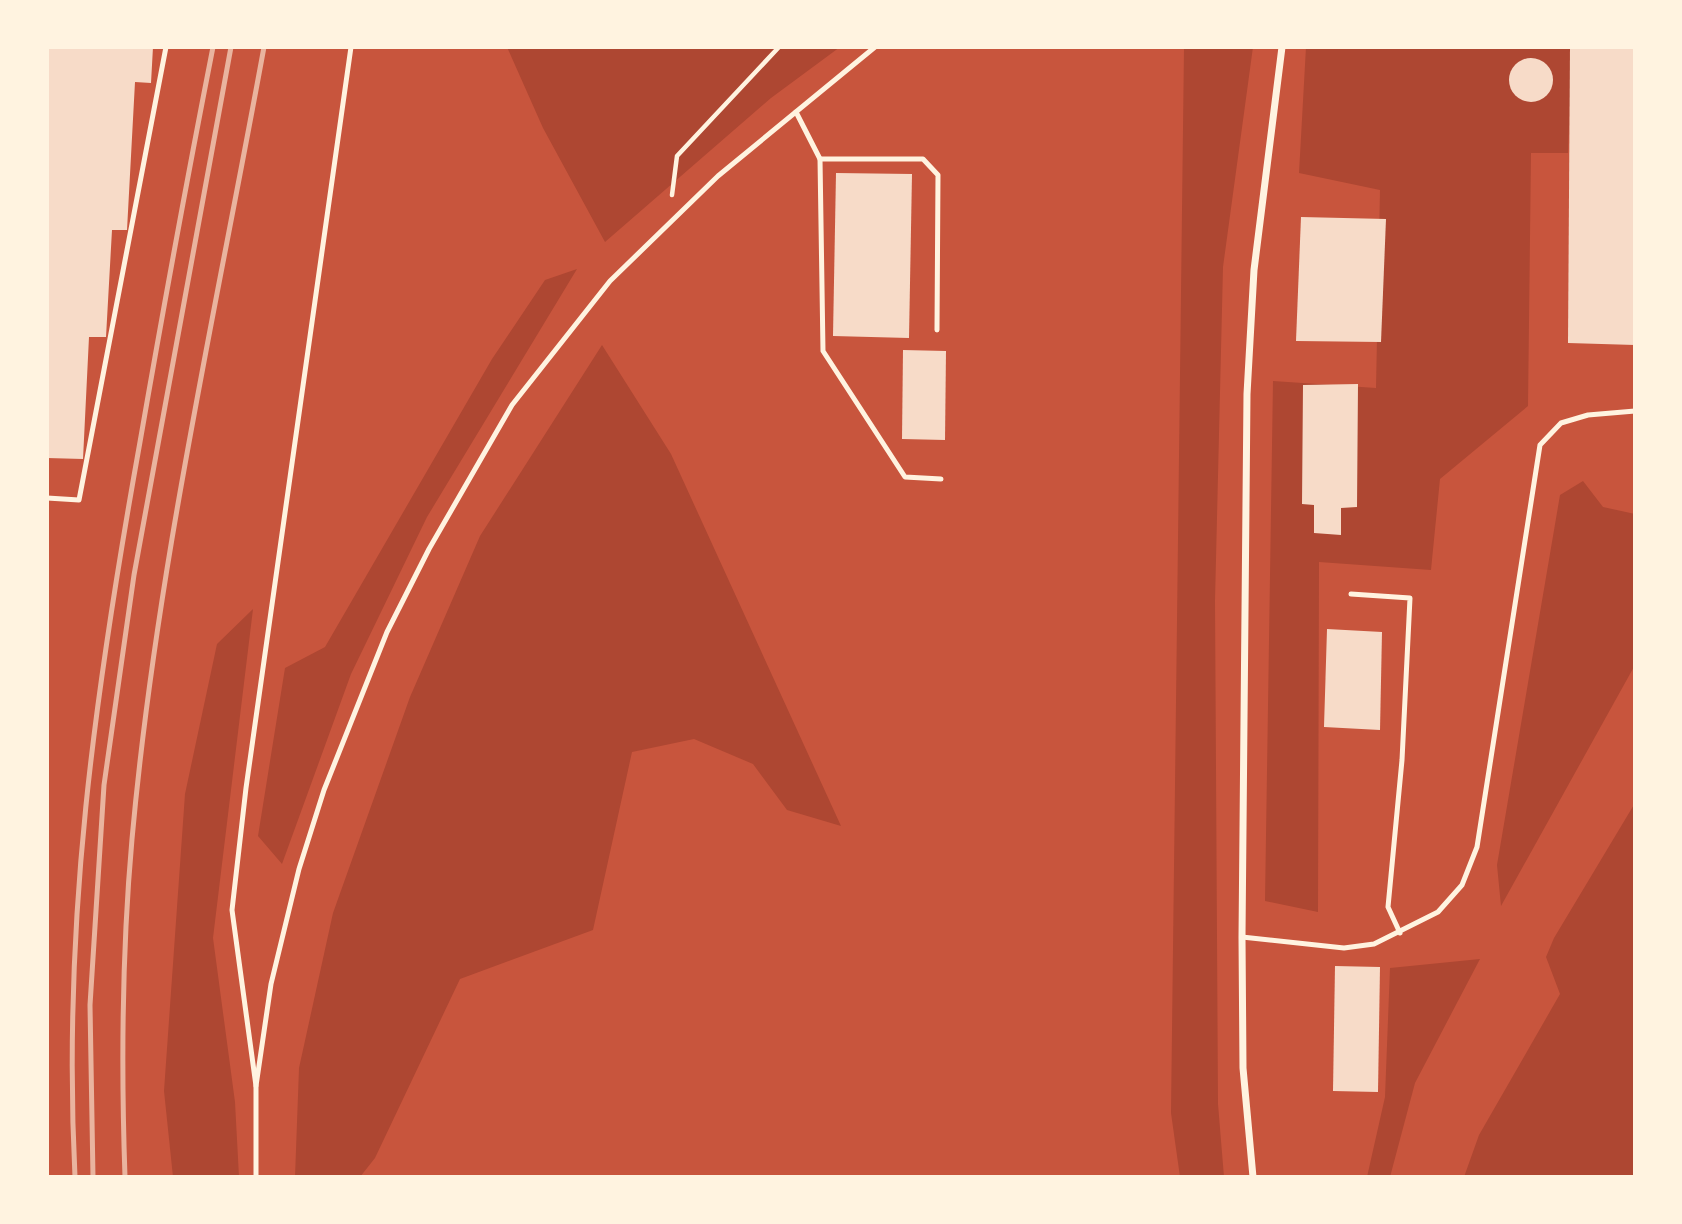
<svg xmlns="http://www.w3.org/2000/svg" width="1682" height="1224" font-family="'Alegreya Sans',sans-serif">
	<rect width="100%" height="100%" fill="#c8553d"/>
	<g fill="#ae4732">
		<polygon points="507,47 840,47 771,98 605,242 543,128"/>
		<polygon points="1184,47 1253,47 1223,267 1215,601 1218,1104 1224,1177 1180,1177 1171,1113"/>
		<polygon points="1306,47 1572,47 1568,153 1531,153 1528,406 1440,479 1431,570 1319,562 1318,912 1265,901 1273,381 1376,388 1380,190 1299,173"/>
		<polygon points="577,269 427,517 351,674 282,864 258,836 285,668 325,647 492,359 545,280"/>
		<polygon points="602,345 671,454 841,826 787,810 753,764 694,739 632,752 593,930 460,979 375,1158 360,1177 295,1177 299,1068 333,913 410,697 480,536"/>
		<polygon points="1583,481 1603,507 1635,514 1635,665 1501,906 1497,865 1560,495"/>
		<polygon points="253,609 213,938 235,1102 239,1177 173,1177 164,1091 185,794 217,644"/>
		<polygon points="1635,803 1635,1177 1464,1177 1479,1135 1560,994 1546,957 1554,938"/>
		<polygon points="1480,959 1415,1083 1390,1177 1367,1177 1385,1097 1390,968"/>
	</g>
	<g fill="#f7dbc8">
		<polygon points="47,47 153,47 151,83 135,82 127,230 112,230 106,337 89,337 83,459 47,458"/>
		<polygon points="1570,47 1635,47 1635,345 1568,343"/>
		<circle cx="1531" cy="80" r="22"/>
		<polygon points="836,173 912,174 909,338 833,336"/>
		<polygon points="1301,217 1386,219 1381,342 1296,341"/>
		<polygon points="903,350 946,351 945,440 902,439"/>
		<polygon points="1358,384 1357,507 1341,508 1341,535 1314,533 1314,505 1302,504 1303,385"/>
		<polygon points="1327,629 1382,632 1380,730 1324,727"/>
		<polygon points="1335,966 1380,967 1378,1092 1333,1091"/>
	</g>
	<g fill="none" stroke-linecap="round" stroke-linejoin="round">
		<polyline stroke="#fff3e0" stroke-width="4.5" points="672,195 677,156 779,47"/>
		<g stroke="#fff3e0" stroke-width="5">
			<polyline points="796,112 820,159 823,351 905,477 941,479"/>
			<polyline points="820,159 923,159 938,175 937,330"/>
			<polyline points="47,498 79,500 166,47"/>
			<polyline points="1351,594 1410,598 1402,760 1388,907 1400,933"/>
			<polyline points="1242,937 1344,948 1374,944 1438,912 1462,885 1477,847 1540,445 1561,423 1588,415 1635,411"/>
			<polyline points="256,1086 271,984 299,869 324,790 387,632 429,549 512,405 610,281 718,176 875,47"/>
			<polyline points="256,1177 256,1086 232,910 246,788 351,47"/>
		</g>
		<polyline stroke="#fff3e0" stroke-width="7" points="1253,1177 1243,1068 1242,937 1247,394 1254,270 1282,47"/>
		<g stroke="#e9b49f" stroke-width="5">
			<path d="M75,1177C62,922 95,692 140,442C163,310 187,179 213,47"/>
			<polyline points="93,1177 90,1005 104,785 134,575 231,47"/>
			<path d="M125,1177C121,1064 122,951 132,839C156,573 216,310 264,47"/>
		</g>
	</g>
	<rect width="1682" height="1224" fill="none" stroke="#fff3e0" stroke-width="98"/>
</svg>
